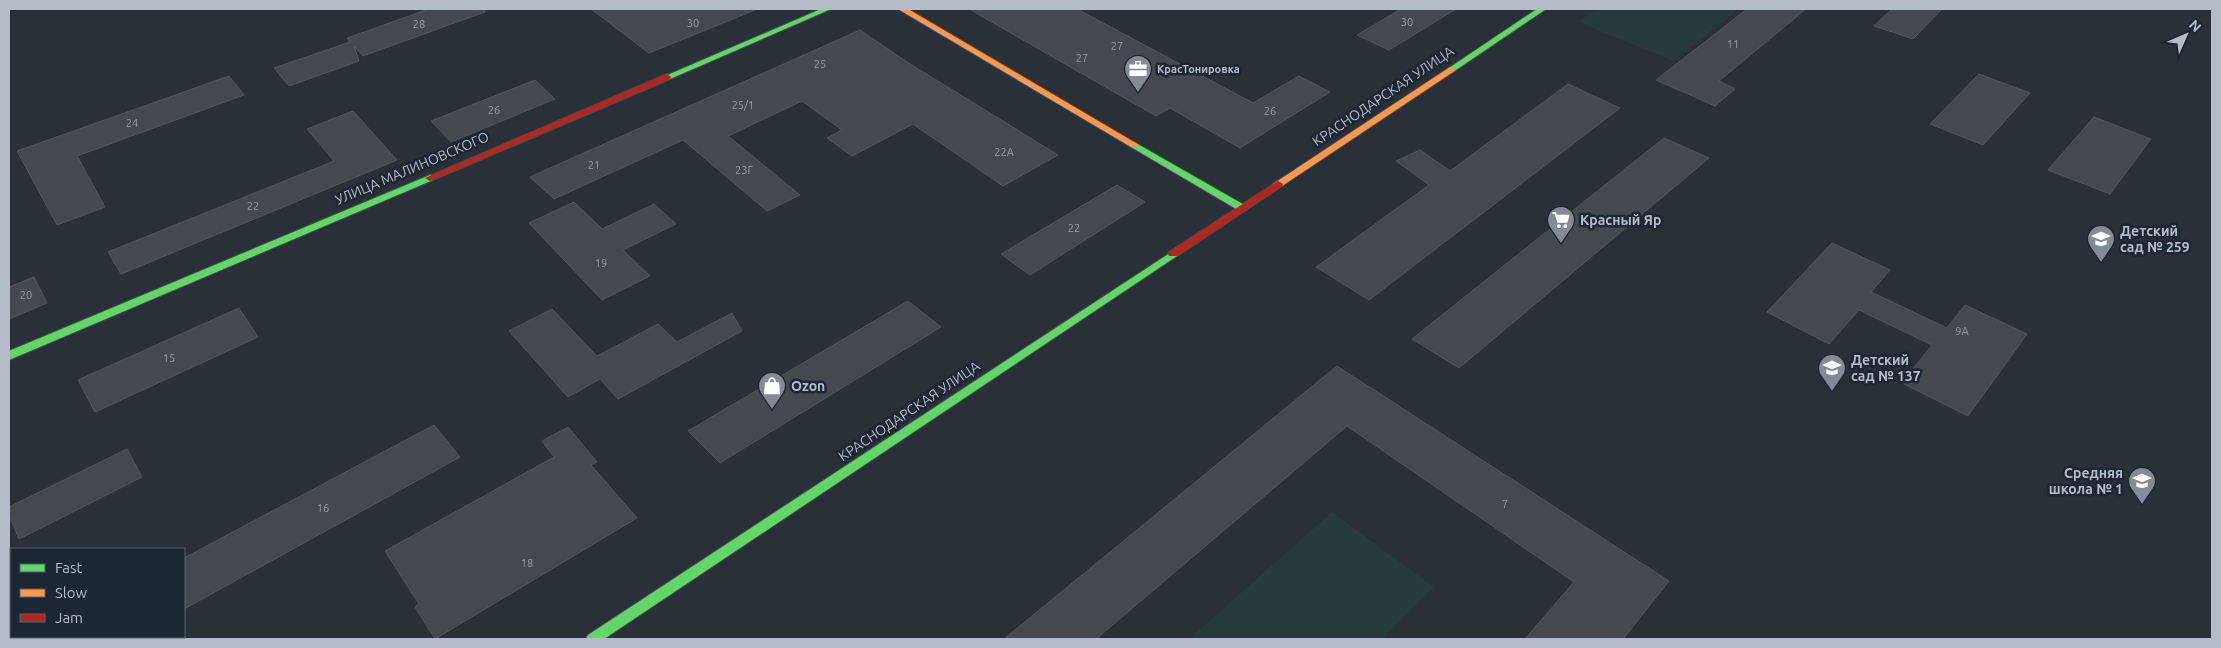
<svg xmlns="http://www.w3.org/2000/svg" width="2221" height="648" font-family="Ubuntu,sans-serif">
	<rect width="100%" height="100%" fill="#2a3038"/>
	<g fill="#273a3e">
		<polygon points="1596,9 1739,9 1673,61 1578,22"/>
		<polygon points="1332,512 1434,587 1382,639 1189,639"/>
	</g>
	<g fill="#444950" stroke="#52575f">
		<polygon points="429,9 484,9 485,12 363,56 354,46 359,61 289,86 274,68 350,42 347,38"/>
		<polygon points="591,9 755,9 755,10 649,53"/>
		<polygon points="969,9 1077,9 1253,103 1299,76 1330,92 1240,148 1170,108 1156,116"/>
		<polygon points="1401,9 1456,9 1389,50 1357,35"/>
		<polygon points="1747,9 1806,9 1719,81 1735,89 1715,106 1656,80"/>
		<polygon points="1892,9 1942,9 1913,39 1874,26"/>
		<polygon points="860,30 907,62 1058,155 1003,186 913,124 852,156 827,138 842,130 802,101 728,136 800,195 767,211 683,140 554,199 530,177"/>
		<polygon points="1979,74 2030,93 1983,145 1930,124"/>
		<polygon points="229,76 244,95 77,156 105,207 57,225 17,151"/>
		<polygon points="535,80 555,99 451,142 431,121"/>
		<polygon points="1568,84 1620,108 1369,300 1316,267 1429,185 1396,161 1420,150 1450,171"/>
		<polygon points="353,111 397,160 121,274 108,252 334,161 307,129"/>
		<polygon points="2094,117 2151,139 2110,194 2048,170"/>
		<polygon points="1664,138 1709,158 1459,368 1412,339"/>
		<polygon points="1117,185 1145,202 1030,275 1001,254"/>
		<polygon points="574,202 602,229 654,204 676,224 623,250 650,276 602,300 529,223"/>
		<polygon points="1832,243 1890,270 1871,292 1947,328 1965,305 2027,334 1968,416 1902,383 1932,345 1859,310 1829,344 1767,312"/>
		<polygon points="34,277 47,303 9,319 9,287"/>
		<polygon points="908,301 941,327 720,463 688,431"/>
		<polygon points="239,308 258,337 95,412 78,380"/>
		<polygon points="552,309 597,356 658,324 677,342 732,313 742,331 618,399 600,379 568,397 509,331"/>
		<polygon points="1337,366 1669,581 1623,639 1525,639 1574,582 1347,426 1096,639 1004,639"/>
		<polygon points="434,425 460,457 184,609 184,558"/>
		<polygon points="568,427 597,462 591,465 637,518 435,639 415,607 419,604 385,551 554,457 542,441"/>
		<polygon points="127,449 142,477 19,539 9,515 9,507"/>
	</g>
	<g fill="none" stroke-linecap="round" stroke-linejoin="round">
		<defs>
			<g id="fast">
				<polygon points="821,9 831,9 670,79 667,80 663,77"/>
				<polygon points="1537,9 1546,9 1453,72 1450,73 1446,70"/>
				<polygon points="1134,142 1246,206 1247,208 1246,210 1238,210 1131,147 1129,145"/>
				<polygon points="430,175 433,176 435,178 433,180 9,360 9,351"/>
				<polygon points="1173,251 1178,254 1177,256 604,639 586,639 588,635"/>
			</g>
			<g id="slow">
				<polygon points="898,9 908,9 1139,145 1137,147 1131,147"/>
				<polygon points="1450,67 1454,70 1453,72 1282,186 1274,186 1273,184"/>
			</g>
			<g id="jam">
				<polygon points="667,74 671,77 670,79 433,180 430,181 425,178"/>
				<polygon points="1278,181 1283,184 1282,186 1177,256 1169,256 1168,254 1169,252"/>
			</g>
		</defs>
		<use href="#fast" stroke="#484c53" stroke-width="2"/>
		<use href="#slow" stroke="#484c53" stroke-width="2"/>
		<use href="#jam" stroke="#484c53" stroke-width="2"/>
		<use href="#fast" fill="#63d668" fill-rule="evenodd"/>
		<use href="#slow" fill="#ff974d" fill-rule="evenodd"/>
		<use href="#jam" fill="#b3261e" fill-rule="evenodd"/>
	</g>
	<defs>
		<symbol id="office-pin" viewBox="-11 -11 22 30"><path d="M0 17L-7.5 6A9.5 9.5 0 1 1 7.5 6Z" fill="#848b96" stroke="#1d2633"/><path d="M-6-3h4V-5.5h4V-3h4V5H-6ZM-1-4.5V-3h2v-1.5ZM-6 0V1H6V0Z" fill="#fff"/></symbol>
		<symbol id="supermarket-pin" viewBox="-11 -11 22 30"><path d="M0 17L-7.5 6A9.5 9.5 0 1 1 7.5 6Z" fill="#848b96" stroke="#1d2633"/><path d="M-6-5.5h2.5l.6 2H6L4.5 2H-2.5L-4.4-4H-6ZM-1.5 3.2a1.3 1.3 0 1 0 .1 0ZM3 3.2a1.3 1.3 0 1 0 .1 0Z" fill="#fff"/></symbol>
		<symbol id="school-pin" viewBox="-11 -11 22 30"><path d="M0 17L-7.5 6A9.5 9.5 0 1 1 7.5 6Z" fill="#848b96" stroke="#1d2633"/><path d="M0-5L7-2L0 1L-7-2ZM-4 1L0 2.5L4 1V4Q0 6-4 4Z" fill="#fff"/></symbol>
		<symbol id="shop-pin" viewBox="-11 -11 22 30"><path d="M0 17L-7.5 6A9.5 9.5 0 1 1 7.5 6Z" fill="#848b96" stroke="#1d2633"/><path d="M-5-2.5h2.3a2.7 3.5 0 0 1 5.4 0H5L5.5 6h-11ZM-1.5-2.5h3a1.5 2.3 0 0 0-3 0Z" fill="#fff"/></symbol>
	</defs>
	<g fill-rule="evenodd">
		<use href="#office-pin" x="1122" y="53" width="32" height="43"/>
		<use href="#supermarket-pin" x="1545" y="204" width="32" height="43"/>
		<use href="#school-pin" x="2085" y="223" width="32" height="43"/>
		<use href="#school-pin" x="1816" y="352" width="32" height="43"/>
		<use href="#shop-pin" x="756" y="370" width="32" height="43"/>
		<use href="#school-pin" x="2126" y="465" width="32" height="43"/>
	</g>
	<g text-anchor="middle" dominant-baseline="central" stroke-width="5" stroke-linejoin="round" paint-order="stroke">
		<g font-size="11" fill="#989fab">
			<text x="1407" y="22">30</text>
			<text x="693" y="23">30</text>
			<text x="419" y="24">28</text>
			<text x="1733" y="44">11</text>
			<text x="1117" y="46">27</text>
			<text x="1082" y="58">27</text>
			<text x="820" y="64">25</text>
			<text x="743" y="105">25/1</text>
			<text x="494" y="110">26</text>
			<text x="1270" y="111">26</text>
			<text x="132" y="123">24</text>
			<text x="1004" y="152">22А</text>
			<text x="594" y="165">21</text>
			<text x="744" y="170">23Г</text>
			<text x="253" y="206">22</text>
			<text x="1074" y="228">22</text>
			<text x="601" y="263">19</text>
			<text x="26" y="295">20</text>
			<text x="1962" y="331">9А</text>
			<text x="169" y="358">15</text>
			<text x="1505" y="504">7</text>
			<text x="323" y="508">16</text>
			<text x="527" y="563">18</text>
		</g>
		<g font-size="11" font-weight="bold" fill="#b4bcc9" stroke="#1d2633" text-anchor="start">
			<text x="1157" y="69">КрасТонировка</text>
		</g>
		<g font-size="14" fill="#b4bcc9" stroke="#1d2633">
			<text transform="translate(1383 96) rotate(-34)">КРАСНОДАРСКАЯ УЛИЦА</text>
			<text transform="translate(412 168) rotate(-23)">УЛИЦА МАЛИНОВСКОГО</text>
			<text transform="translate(909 411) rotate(-34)">КРАСНОДАРСКАЯ УЛИЦА</text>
		</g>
		<g font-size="14" font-weight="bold" fill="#b4bcc9" stroke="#1d2633" text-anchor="start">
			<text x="1580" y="220">Красный Яр</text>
			<text x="2120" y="231">Детский<tspan x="2120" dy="16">сад № 259</tspan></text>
			<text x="1851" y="360">Детский<tspan x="1851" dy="16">сад № 137</tspan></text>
			<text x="791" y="386">Ozon</text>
			<text x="2123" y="473" text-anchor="end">Средняя<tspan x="2123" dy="16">школа № 1</tspan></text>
		</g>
	</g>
	<rect width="2221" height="648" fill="none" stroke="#b4bcc9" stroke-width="20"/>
	<rect x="10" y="548" width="175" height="90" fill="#1d2633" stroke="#59626f"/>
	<rect x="20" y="564" width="25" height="8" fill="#63d668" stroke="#59626f"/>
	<text x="55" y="573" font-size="15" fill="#b4bcc9">Fast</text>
	<rect x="20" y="589" width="25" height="8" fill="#ff974d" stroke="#59626f"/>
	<text x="55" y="598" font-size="15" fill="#b4bcc9">Slow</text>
	<rect x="20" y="614" width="25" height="8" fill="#b3261e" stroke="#59626f"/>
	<text x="55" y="623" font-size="15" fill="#b4bcc9">Jam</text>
	<g transform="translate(2186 35) rotate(45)" stroke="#1d2633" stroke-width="4" paint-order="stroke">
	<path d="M0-4L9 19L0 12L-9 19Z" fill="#b4bcc9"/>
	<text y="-8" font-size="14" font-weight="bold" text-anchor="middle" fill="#b4bcc9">N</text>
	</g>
</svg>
